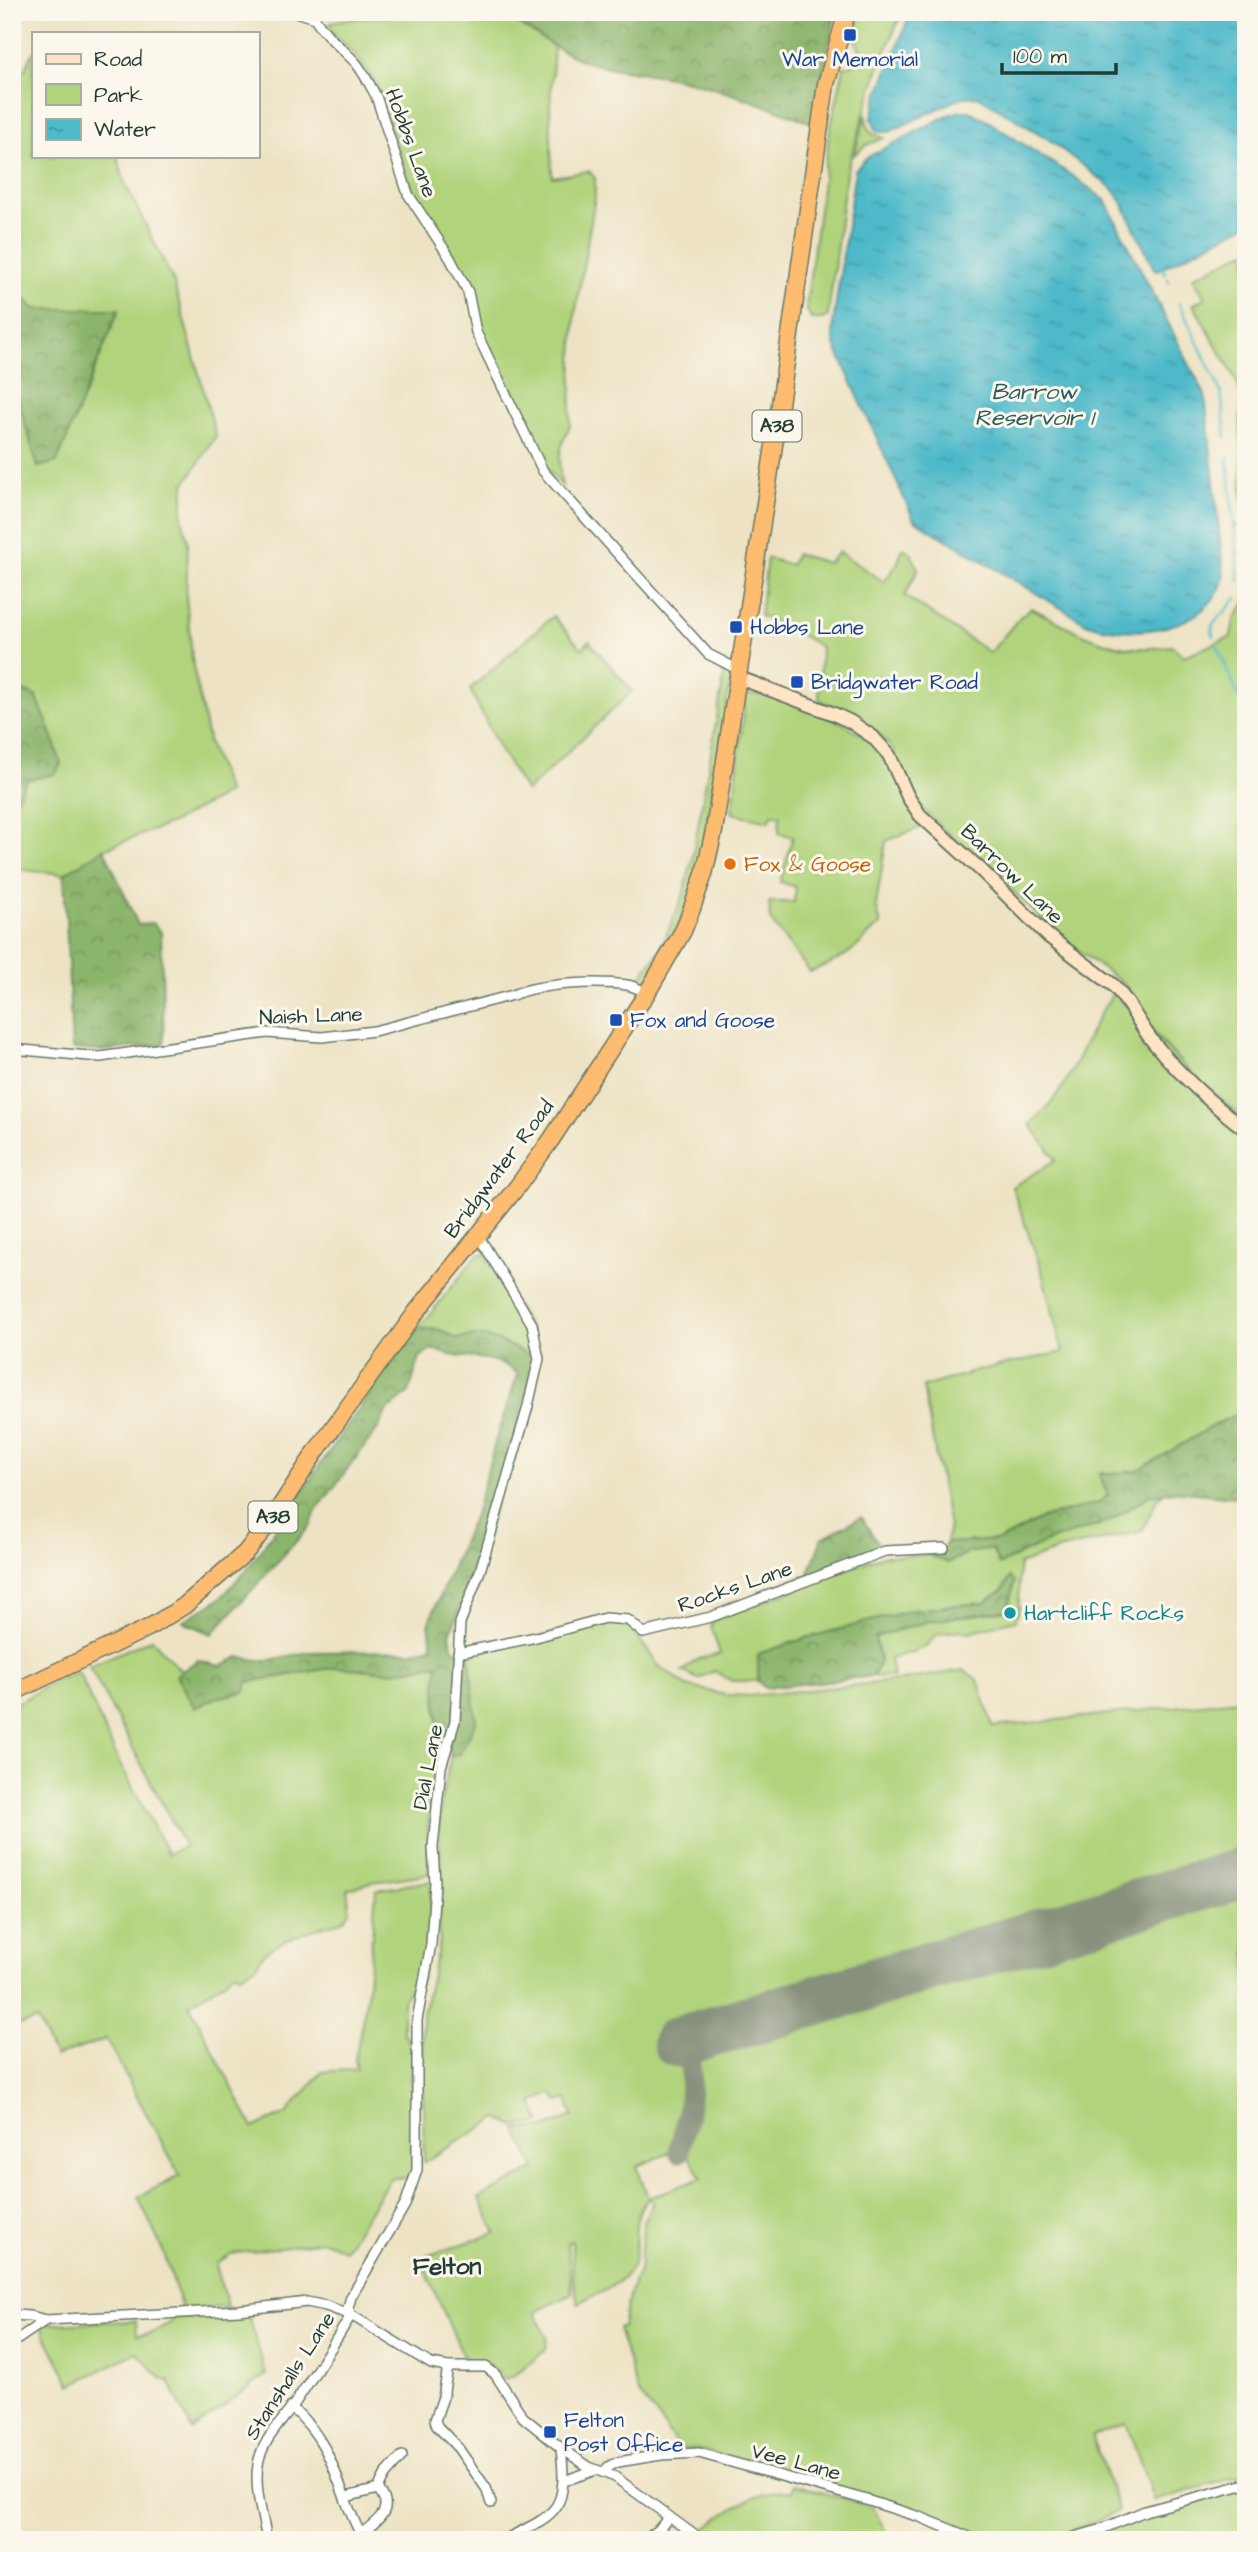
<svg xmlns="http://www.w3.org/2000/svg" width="1258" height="2552" font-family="'Architects Daughter',sans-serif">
	<defs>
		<pattern id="forest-crowns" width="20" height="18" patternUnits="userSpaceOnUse" patternTransform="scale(1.75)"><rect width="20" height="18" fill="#8cb56c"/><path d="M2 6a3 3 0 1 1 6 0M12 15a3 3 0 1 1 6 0" fill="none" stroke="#72945a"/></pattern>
		<pattern id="water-ripples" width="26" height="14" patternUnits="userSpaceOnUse" patternTransform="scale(1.75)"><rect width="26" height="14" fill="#4db9c9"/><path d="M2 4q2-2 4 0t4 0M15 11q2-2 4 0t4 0" fill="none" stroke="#3f98a4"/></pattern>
	</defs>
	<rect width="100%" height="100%" fill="#fbf7ec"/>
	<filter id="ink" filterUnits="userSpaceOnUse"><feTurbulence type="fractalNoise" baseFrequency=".0143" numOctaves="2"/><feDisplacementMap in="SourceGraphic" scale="14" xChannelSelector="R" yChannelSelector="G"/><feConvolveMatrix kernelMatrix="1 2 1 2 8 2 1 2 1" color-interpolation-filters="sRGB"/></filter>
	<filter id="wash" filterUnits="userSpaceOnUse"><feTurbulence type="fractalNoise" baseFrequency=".00686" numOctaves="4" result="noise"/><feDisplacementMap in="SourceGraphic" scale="28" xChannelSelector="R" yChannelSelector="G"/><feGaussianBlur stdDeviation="1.57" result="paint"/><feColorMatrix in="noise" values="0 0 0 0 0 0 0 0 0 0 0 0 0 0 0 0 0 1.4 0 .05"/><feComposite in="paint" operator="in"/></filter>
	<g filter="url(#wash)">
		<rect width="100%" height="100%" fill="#ede3c4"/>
		<g fill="#b0d37c" stroke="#688858" stroke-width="2">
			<path d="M398,12H489L528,27L554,47L550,106L552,177L589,171L595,178V197L575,315L570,426C558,447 558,463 562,486L543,464L483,339L470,285L460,265L424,215L410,183L375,82L351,50L336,36L330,25L332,22L340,20L392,16Z"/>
			<path d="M860,12H902L878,70L846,173L828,316L822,319H811L806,307L829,135L844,67C863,66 864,49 852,37Z"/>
			<polygon points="33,51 33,156 117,156 125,184 173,280 216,436 184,485 182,518 188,541 186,598 193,666 209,744 228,793 174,822 104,849 64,874 12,869 12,808 26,780 55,774 15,688 12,691 12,379 38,467 57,462 119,310 35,309 12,286 12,64 25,70"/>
			<polygon points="866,114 867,124 872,134 884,138 866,145 854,155"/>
			<polygon points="1246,251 1246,571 1242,544 1245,530 1242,499 1240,393 1235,378 1193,304 1205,298 1193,277"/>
			<path d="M903,548L911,553L918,569L905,596L990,653L1020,617L1031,608C1082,633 1112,656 1172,646L1184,656L1231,637L1234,620L1246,602V1120L1197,1079L1149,1028L1125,985L1060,937L984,863L939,826L921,807L891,747L876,732L853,715L819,700L821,647L784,625L760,616L767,558L791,565L796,554L828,563L839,552L884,582L897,564Z"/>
			<polygon points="553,616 582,649 589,641 632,691 526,792 499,748 470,689"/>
			<polygon points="721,667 729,670 731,676 701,855 687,903 667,947 646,980 639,980 661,948 683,896 692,861 724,677"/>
			<path d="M746,694C789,697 856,721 883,755C900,776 911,803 924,826L886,841L876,905L881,925C870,931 865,940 855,948C842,959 826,965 810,972L770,920L769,902H794L796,887L780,882L793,837L779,833L780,815L772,814L769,821L732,813Z"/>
			<path d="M1114,992L1246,1135V1414L1233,1416L1211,1427L1137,1471L1100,1474L1109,1495L1099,1503L1045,1517L1000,1540L946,1543L949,1526L923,1387L984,1369L1063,1352L1041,1269L1012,1187L1056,1160L1030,1124C1073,1091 1082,1035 1114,992Z"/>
			<polygon points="478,1254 485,1254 524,1318 531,1331 534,1358 502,1342 457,1339 440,1330 419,1328"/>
			<polygon points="1165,1492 1157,1499 1142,1531 1058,1550 1019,1564 1019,1610 1016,1620 969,1632 960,1630 937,1634 924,1648 890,1659 893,1677 873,1676 880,1661 875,1637 929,1621 1008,1610 1010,1577 1003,1590 984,1603 943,1606 806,1638 759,1654 758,1681 732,1681 714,1671 698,1679 682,1671 699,1659 720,1654 711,1626 714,1620 882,1556 929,1555 948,1563 967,1553 992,1549 999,1565 1046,1542 1110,1521 1150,1495"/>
			<path d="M604,1621L618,1622L631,1628L659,1666L687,1686L725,1695L750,1696L896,1681L964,1670L978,1680L993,1727L1246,1699V1866L683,2033L677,2038L687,2072L683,2114L672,2152L637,2166L648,2198L702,2178L688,2155L687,2147L695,2081V2053L698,2046L709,2038L1246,1879V2474L1154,2501L1126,2423L1092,2435L1118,2509L1117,2512C1090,2523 1062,2537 1033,2540C995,2543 940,2528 907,2507L699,2450L680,2449L655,2413L638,2393L618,2328L623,2326L630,2291L639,2271L644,2221L653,2202L648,2199C626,2222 642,2245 632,2266C624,2284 595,2295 578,2303L573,2279L572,2241L567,2243L572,2294L535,2312L547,2337L546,2350L513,2376L505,2379C490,2363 489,2361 467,2365L420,2258L496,2233L479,2198L535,2169L516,2129L545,2128L573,2116L567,2099L558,2102L552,2093L532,2103L542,2123L515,2126L498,2118L424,2162L422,2017L440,1940L438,1930L441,1875L439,1825L441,1801L451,1756L460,1754L470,1661L468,1655Z"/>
			<path d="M152,1639L182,1672L177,1676L195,1708L215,1698L244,1692L248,1682L337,1667L392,1672L438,1664C436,1689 434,1717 444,1741C429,1787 426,1826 429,1874L372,1882L347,1889L350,1911L344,1920C324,1927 262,1942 258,1964L241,1975L235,1972L220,1985L189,2004L253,2128L287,2113L322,2072L357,2069L355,2060L367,1996L376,1890L430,1881C433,1915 427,1951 420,1985L411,1986L403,2001V2033L414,2050L411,2087L413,2171L411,2178H390L345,2250L324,2241L231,2254L216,2264L227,2307L182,2309L164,2253L138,2197L180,2176L106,2039L55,2057L37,2020L12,2027V1706L47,1686L78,1671L118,1760L168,1854L185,1846L89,1666Z"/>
			<polygon points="249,2315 266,2375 192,2430 169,2381 162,2379 137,2352 71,2385 41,2327 48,2324 136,2321 137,2335 152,2333 172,2322 172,2318"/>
			<path d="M793,2484L873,2507L890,2540H707L698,2533C728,2512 754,2489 792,2491Z"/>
			<polygon points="1246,2488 1246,2540 1100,2540 1099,2533 1152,2513"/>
		</g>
		<g fill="url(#forest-crowns)" stroke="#567950" stroke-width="2">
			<path d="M489,12H836L812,123C771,107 728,91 684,80C655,73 624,72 594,64C555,54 529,23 489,12Z"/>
			<polygon points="12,286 35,309 119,309 57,462 38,467 12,379"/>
			<polygon points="15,688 36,696 52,734 61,764 55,774 26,780 12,808 12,691"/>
			<polygon points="104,849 138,925 152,923 161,932 164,1044 101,1051 72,1049 64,874"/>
			<path d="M419,1328L440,1330L457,1339C483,1329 511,1346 534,1358L535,1363L476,1572L450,1633L452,1647L470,1661L476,1722L460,1754L451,1756L439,1729L436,1687L438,1664L392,1672L337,1667L248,1682L244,1692L215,1698L195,1708L176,1675L198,1660L220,1666L239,1657L264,1661L309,1652L413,1651L432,1647L429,1622L477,1508L496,1439L518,1374C488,1349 464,1364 433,1349L420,1357L409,1392L386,1412L379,1427L316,1511L311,1525L212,1634L183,1621L222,1597L249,1567L407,1340Z"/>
			<polygon points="1246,1414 1246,1498 1174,1491 1150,1495 1110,1521 1046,1542 999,1565 992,1549 967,1553 948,1563 929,1555 942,1551 946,1543 1000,1540 1045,1517 1099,1503 1108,1495 1099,1474 1137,1471 1211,1427 1233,1416"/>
			<polygon points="861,1517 880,1546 808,1576 822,1538"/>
			<polygon points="1010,1577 1014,1582 1008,1610 929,1621 875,1637 880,1661 873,1676 765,1688 758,1681 758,1654 806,1638 912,1610 984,1603 1003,1590"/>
		</g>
		<g fill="url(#water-ripples)" stroke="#367b7e" stroke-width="2">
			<polygon points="911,12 1246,12 1246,225 1158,270 1154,269 1122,202 1114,190 1051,141 978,96 964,97 954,101 889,132 877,132 872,118 876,100"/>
			<path d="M962,111H969L983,118L1074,177L1105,200L1205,395L1224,578C1208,631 1135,639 1088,624L914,520L836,348L833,336V324L855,170L866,158L950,114Z"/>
		</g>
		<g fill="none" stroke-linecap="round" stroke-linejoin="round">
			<g stroke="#4db9c9" stroke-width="2.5">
				<polyline points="1163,268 1165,274"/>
				<polyline points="1168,279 1169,282"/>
				<polyline points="1179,303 1221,392 1226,437"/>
				<polyline points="1228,457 1239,581"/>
				<polyline points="1235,526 1246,524"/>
				<polyline points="1213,636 1212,626 1237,598"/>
				<polyline points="1217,646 1246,713"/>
			</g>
			<polyline stroke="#86907c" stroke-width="21" points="679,2152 688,2114 691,2073 688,2052 691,2042 698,2036"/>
			<polyline stroke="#86907c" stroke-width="51" points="678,2042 1246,1872"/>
		</g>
	</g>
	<g filter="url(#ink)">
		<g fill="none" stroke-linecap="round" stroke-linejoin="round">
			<defs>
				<g id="street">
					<path d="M296,12L315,18C325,36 342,48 356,63C364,73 370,85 376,96L408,194L450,258L468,292L476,332L543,471L708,654L739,670"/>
					<path d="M12,1049L100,1057L267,1033L322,1037L374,1031L513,995C539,983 599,981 627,985C634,986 641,990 647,993"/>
					<polyline points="458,1653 536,1637 605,1618 628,1620 643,1633 711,1617 885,1551 944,1548"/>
					<polyline points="12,2315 30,2316 46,2320 239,2310 307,2302 326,2306 351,2315 431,2364 448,2367 486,2367 495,2374 523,2417 561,2448 589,2467 615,2477 701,2540"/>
					<polyline points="351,2315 348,2308 351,2297 405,2205 417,2170 417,2020 431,1944 435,1883 433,1847 441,1767 455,1721 460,1623 480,1571 527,1410 539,1359 532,1324 478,1235"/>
					<polyline points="12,2343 46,2320"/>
					<polyline points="448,2367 443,2397 435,2420 437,2426 458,2448 486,2488 491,2503"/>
					<path d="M291,2407C339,2448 336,2493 364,2540"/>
					<polyline points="605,2473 608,2467 618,2462 661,2455 699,2453 863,2499 920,2517 976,2540"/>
					<polyline points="564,2481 595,2470"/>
					<polyline points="346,2497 378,2489 385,2475 402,2456"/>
					<path d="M361,2534C377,2521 396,2510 378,2489"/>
					<path d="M267,2540C263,2517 254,2489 258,2465C261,2442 280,2424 293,2406C313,2376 333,2346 351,2315"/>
					<path d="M504,2540C558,2513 568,2511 561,2448"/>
					<polyline points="644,2540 660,2528 669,2517"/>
					<polyline points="1065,2540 1099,2530 1145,2511 1246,2484"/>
				</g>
				<path id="secondary" d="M737,677L834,714L851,722L873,737L889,755L908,797L920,815L982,871L1048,936L1113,985C1130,1002 1139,1025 1154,1043C1180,1075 1213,1105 1246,1130"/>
				<polyline id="highway" points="12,1693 148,1628 184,1606 245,1553 270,1522 317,1450 417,1311 517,1187 551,1140 647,993 683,931 691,911 704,874 714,831 775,439 826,84 847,12"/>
			</defs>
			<use href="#street" stroke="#677766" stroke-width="12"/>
			<use href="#secondary" stroke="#677766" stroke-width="16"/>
			<use href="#highway" stroke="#677766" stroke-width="19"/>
			<use href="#street" stroke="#fff" stroke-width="9"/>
			<use href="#secondary" stroke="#ffe4c6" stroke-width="12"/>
			<use href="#highway" stroke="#febc70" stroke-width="16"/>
		</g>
	</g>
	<g fill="#1a4fb4" stroke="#fbf7ec" stroke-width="2.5">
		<rect x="843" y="28" width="14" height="14" rx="3.5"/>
		<rect x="729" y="620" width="14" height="14" rx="3.5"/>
		<rect x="790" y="675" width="14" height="14" rx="3.5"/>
		<rect x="609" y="1013" width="14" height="14" rx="3.5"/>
		<rect x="543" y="2425" width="14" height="14" rx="3.5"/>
	</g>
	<circle fill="#e8710a" stroke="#fbf7ec" stroke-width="2.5" cx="730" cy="864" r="7"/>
	<circle fill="#0f9aa8" stroke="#fbf7ec" stroke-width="2.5" cx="1010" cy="1613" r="7"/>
	<g text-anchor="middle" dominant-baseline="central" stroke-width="6" stroke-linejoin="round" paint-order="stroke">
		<g fill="#fbf7ec" stroke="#61756b" stroke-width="2">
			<rect x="752.5" y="410.5" width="49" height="31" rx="5"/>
			<rect x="248.5" y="1501.5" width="49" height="31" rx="5"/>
		</g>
		<g font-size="19" font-weight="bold" fill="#1f3d34">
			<text x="777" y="426">A38</text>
			<text x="273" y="1517">A38</text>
		</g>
		<g font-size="21" fill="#164399" stroke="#fbf7ec" text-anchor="start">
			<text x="850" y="59" text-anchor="middle">War Memorial</text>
			<text x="750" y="627">Hobbs Lane</text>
			<text x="811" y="682">Bridgwater Road</text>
			<text x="630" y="1020">Fox and Goose</text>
			<text x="564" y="2420">Felton<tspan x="564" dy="24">Post Office</tspan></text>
		</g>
		<g font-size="21" fill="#1f3d34" stroke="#fbf7ec">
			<text transform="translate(411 143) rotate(70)">Hobbs Lane</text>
			<text transform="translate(1012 874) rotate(44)">Barrow Lane</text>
			<text transform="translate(311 1016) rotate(-2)">Naish Lane</text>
			<text transform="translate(499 1169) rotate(-53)">Bridgwater Road</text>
			<text transform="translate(735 1587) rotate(-19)">Rocks Lane</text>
			<text transform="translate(428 1767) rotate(-79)">Dial Lane</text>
			<text transform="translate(290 2376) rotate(-57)">Stanshalls Lane</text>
			<text transform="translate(796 2462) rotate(15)">Vee Lane</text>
		</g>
		<g font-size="21" fill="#c56008" stroke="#fbf7ec" text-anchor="start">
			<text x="744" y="864">Fox &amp; Goose</text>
		</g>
		<g font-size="21" fill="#0d838f" stroke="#fbf7ec" text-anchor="start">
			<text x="1024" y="1613">Hartcliff Rocks</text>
		</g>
		<g font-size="23" font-style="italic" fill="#2a5c59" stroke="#fbf7ec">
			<text x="1034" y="392">Barrow<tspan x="1034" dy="26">Reservoir 1</tspan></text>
		</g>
		<g font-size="24" font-weight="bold" fill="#1f3d34" stroke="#fbf7ec">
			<text x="447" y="2267">Felton</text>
		</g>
	</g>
	<rect width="1258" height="2552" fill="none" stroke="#fbf7ec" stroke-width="42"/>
	<rect x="32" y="32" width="228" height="126" fill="#fbf7ec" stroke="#a3ada2" stroke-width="2"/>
	<rect x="46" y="54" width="35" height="10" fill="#ffe4c6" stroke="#a3ada2" stroke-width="2"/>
	<text x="94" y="66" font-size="21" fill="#1f3d34">Road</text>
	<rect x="46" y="84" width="35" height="21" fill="#b0d37c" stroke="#a3ada2" stroke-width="2"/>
	<text x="94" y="102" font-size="21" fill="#1f3d34">Park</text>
	<rect x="46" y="119" width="35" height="21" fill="url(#water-ripples)" stroke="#a3ada2" stroke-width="2"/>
	<text x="94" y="136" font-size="21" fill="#1f3d34">Water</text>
	<path d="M1002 63v10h114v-10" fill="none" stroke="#1f3d34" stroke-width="3.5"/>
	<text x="1013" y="63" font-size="21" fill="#1f3d34" stroke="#fbf7ec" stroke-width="5" paint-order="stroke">100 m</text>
</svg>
